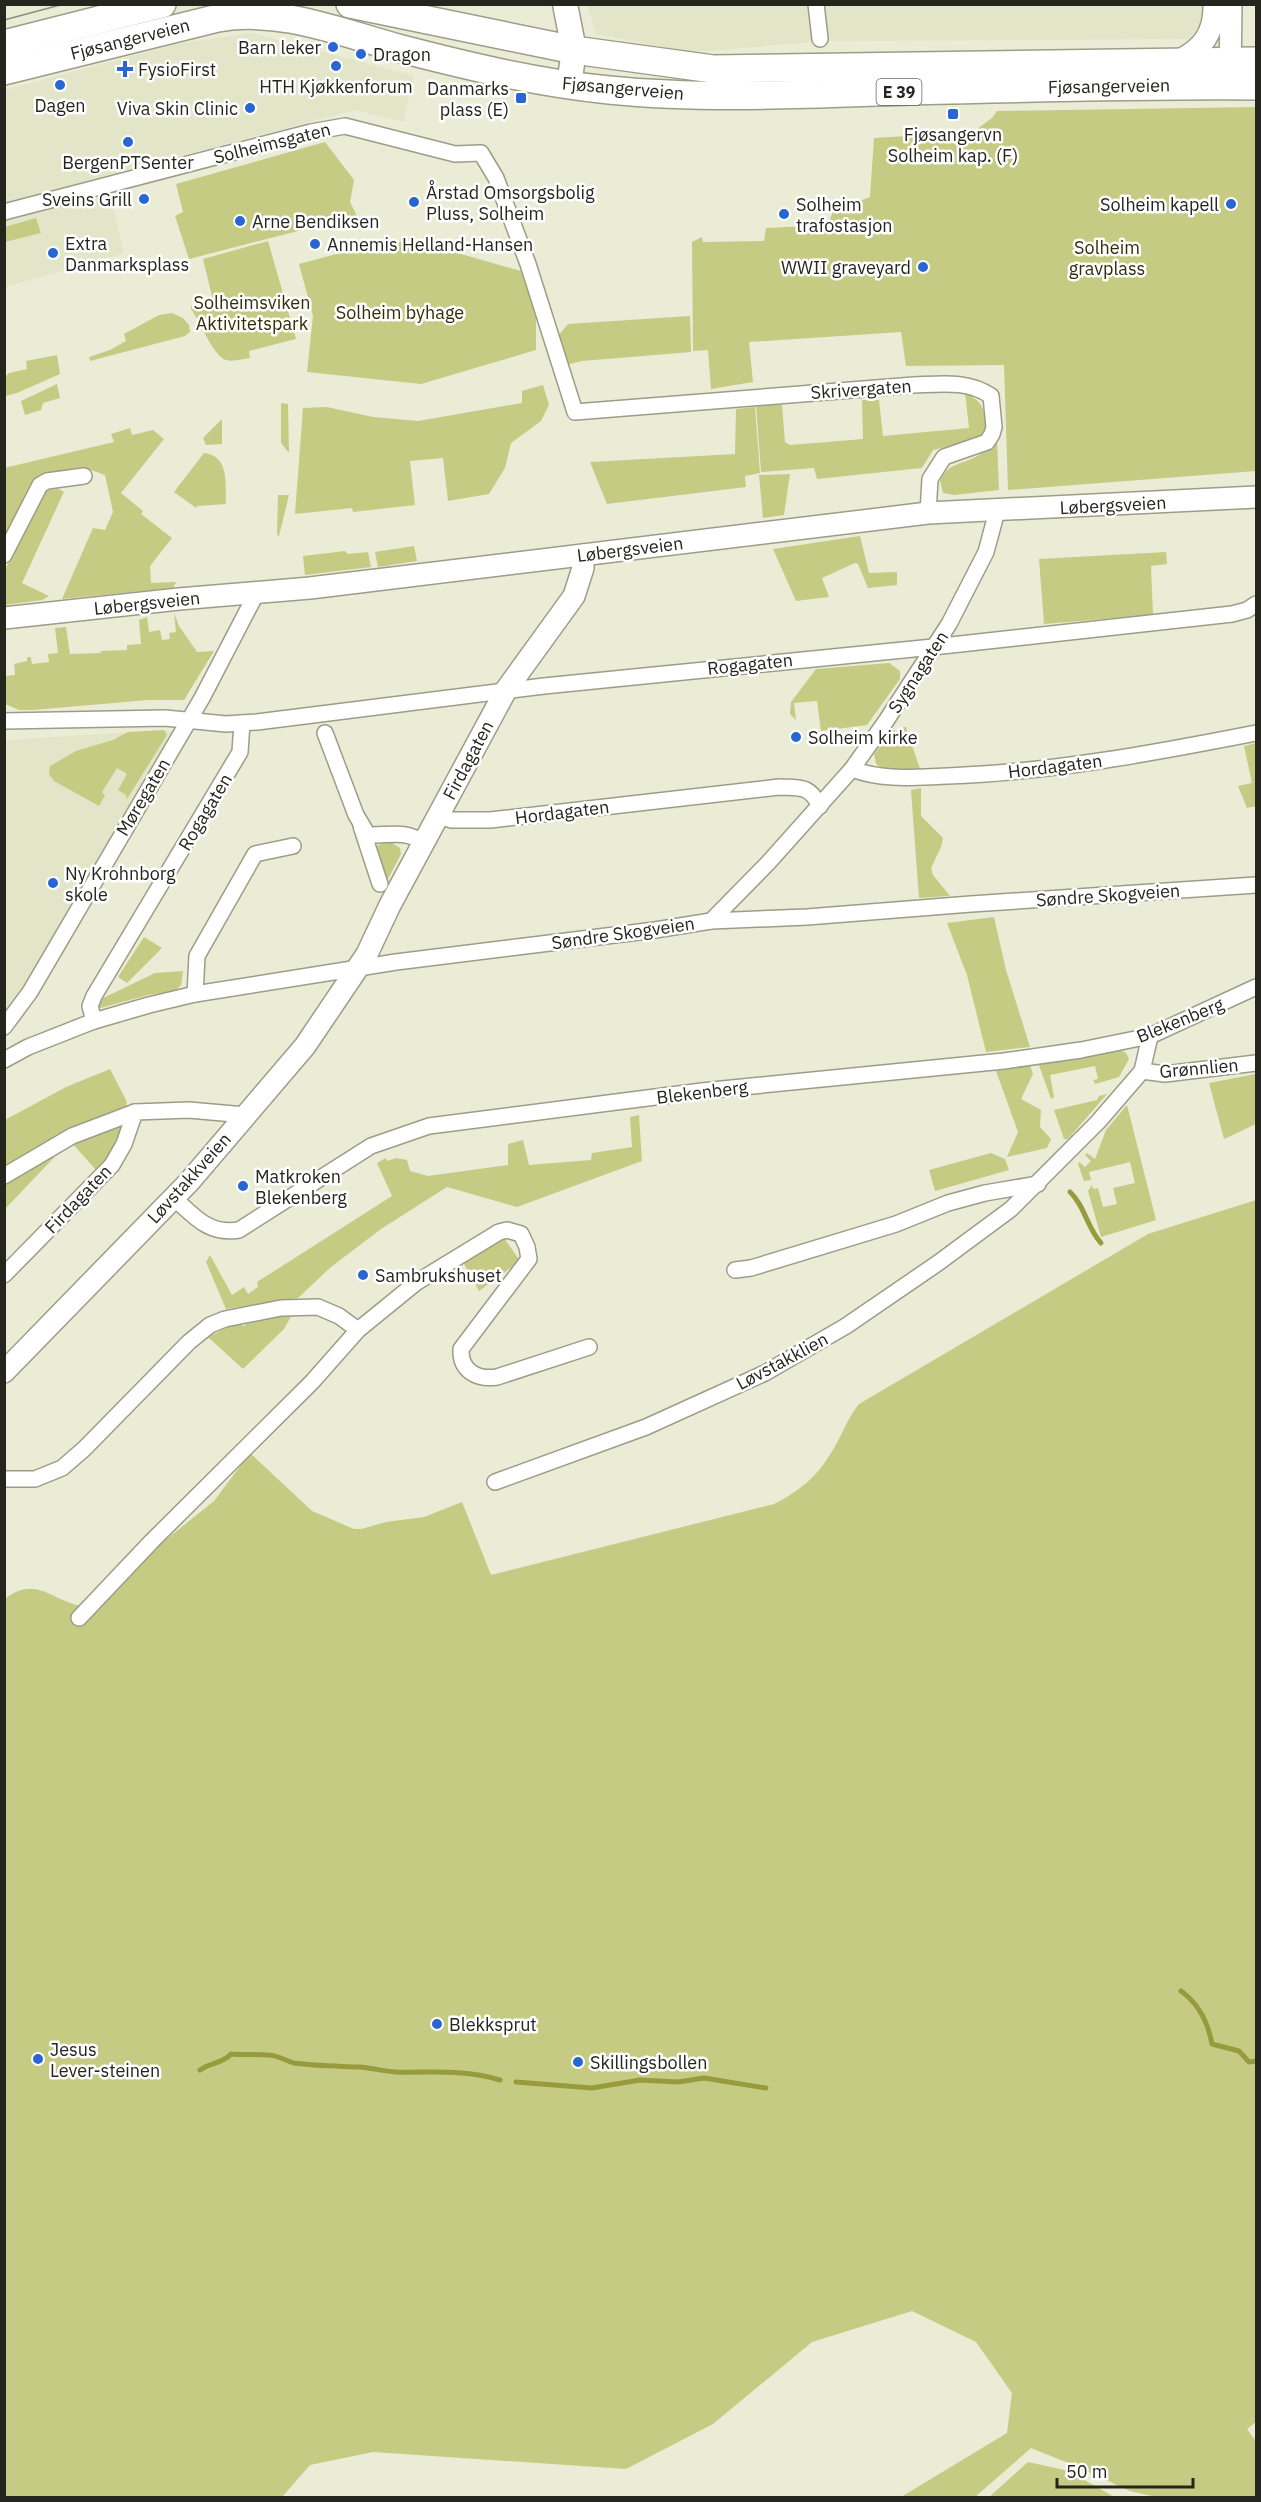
<svg xmlns="http://www.w3.org/2000/svg" width="1261" height="2502" font-family="'IBM Plex Sans',sans-serif">
	<rect width="100%" height="100%" fill="#eaecd6"/>
	<g fill="#e2e5c7">
		<polygon points="1208,4 1208,14 1189,39 830,41 690,52 596,34 587,5"/>
		<polygon points="252,33 414,76 403,122 354,110 169,159 111,200 124,253 5,287 5,90 177,44"/>
		<polygon points="167,730 188,740 15,1025 5,1036 5,740"/>
	</g>
	<g fill="#c6cb84">
		<polygon points="1256,107 1256,471 1008,490 1004,365 906,366 901,332 749,342 753,382 711,389 708,350 693,351 692,242 702,237 703,242 764,241 766,228 828,225 833,211 870,197 874,138 973,132 992,118 997,111"/>
		<polygon points="325,142 354,180 350,202 357,216 189,259 175,216 183,212 176,184"/>
		<polygon points="36,218 41,233 5,242 5,227"/>
		<path d="M268,241L296,339L249,351L250,358C243,359 233,362 226,360C213,356 200,321 191,309V306L211,301L215,309L203,259Z"/>
		<polygon points="385,241 422,243 521,271 536,315 536,350 421,384 307,372 313,316 299,264"/>
		<polygon points="172,313 183,318 189,325 190,332 185,336 90,361 89,357 110,350 126,341 124,334 159,315"/>
		<polygon points="690,316 691,352 582,361 566,365 557,337 568,324"/>
		<polygon points="57,355 60,374 17,393 5,396 5,377 9,373 27,369 26,361"/>
		<polygon points="57,384 60,398 43,403 41,410 25,415 21,401"/>
		<polygon points="543,385 549,405 541,421 511,443 505,468 489,494 448,501 443,458 410,461 415,505 353,512 352,508 295,514 303,408 327,407 373,417 418,421 522,403 522,391"/>
		<path d="M965,392C983,403 985,408 986,429L978,439L933,450L922,468L817,479L814,468L761,472L756,405H782L785,442L790,445L863,439L862,400H879L883,436L969,428Z"/>
		<polygon points="281,403 288,404 289,453 281,443"/>
		<polygon points="755,407 760,473 745,476 746,487 607,504 590,462 735,454 736,409"/>
		<polygon points="222,419 222,444 206,445 203,438"/>
		<polygon points="130,428 132,435 153,430 164,439 121,493 143,511 141,514 172,538 150,566 151,583 176,582 173,588 62,599 93,528 105,530 113,512 105,475 88,469 41,474 5,546 4,468 114,442 111,434"/>
		<path d="M997,438L999,490L954,495L943,493L940,481C948,462 963,465 979,455C986,451 992,443 997,438Z"/>
		<path d="M204,453C230,456 225,484 226,504L197,506L196,508L174,492Z"/>
		<polygon points="790,474 784,515 763,518 759,475"/>
		<polygon points="59,489 64,492 62,496 22,583 49,596 42,600 5,605 4,572 45,490"/>
		<polygon points="278,495 289,495 279,536 277,535"/>
		<polygon points="860,536 869,573 897,572 897,585 868,588 858,564 855,563 822,578 829,597 796,601 773,549"/>
		<polygon points="414,546 417,561 378,567 375,552"/>
		<polygon points="345,551 348,554 368,552 371,567 305,575 303,556"/>
		<polygon points="1166,552 1167,564 1151,566 1153,615 1044,624 1039,559"/>
		<polygon points="174,613 179,626 197,652 214,651 184,700 148,700 33,710 19,710 5,704 5,676 15,675 14,664 27,661 27,657 31,657 32,664 49,662 48,654 58,653 55,628 66,627 70,654 101,653 101,651 127,650 127,645 141,644 139,620 147,617 149,632 160,630 162,640 170,639 169,633 176,632"/>
		<polygon points="889,663 900,671 900,679 867,725 821,731 817,701 794,703 796,720 790,714 791,702 816,669"/>
		<polygon points="904,727 906,727 920,769 886,771 876,764 874,754 892,729 898,732"/>
		<polygon points="164,730 167,735 127,799 126,795 118,790 127,774 117,768 102,792 105,795 99,806 54,781 49,774 50,766 76,751 113,740 128,732"/>
		<polygon points="1256,743 1256,806 1247,808 1238,786 1252,783 1244,746"/>
		<polygon points="921,788 921,816 943,838 941,847 931,868 933,875 950,896 919,898 911,790"/>
		<polygon points="389,841 400,848 401,854 386,883 376,850 378,845"/>
		<polygon points="994,917 1006,970 1030,1047 986,1052 967,975 947,923"/>
		<polygon points="144,937 162,948 127,983 118,977"/>
		<polygon points="183,971 181,985 175,991 148,995 97,1009 95,1002 155,973"/>
		<polygon points="1119,1049 1126,1053 1129,1059 1119,1077 1095,1084 1093,1080 1098,1079 1095,1066 1050,1075 1054,1097 1051,1099 1039,1065"/>
		<polygon points="1030,1065 1033,1074 1021,1099 1041,1110 1040,1127 1051,1139 1047,1148 1007,1157 1018,1132 996,1071"/>
		<polygon points="110,1069 126,1100 127,1107 5,1173 5,1120 66,1087"/>
		<polygon points="1256,1074 1256,1124 1224,1139 1209,1083"/>
		<polygon points="1107,1094 1068,1139 1064,1139 1054,1110 1097,1100 1099,1096"/>
		<polygon points="1127,1105 1156,1220 1101,1237 1088,1191 1092,1185 1093,1189 1098,1188 1103,1207 1117,1204 1113,1188 1135,1183 1130,1162 1089,1172 1091,1180 1084,1181 1078,1164 1079,1162 1085,1167 1091,1161 1085,1155 1087,1153 1095,1159 1106,1130"/>
		<polygon points="639,1115 642,1161 517,1207 447,1187 381,1229 331,1267 298,1298 226,1309 206,1262 210,1255 232,1295 244,1287 248,1294 258,1287 257,1282 392,1196 377,1163 386,1158 387,1161 396,1158 407,1160 410,1171 428,1176 508,1165 508,1144 523,1140 529,1165 591,1160 592,1153 632,1147 630,1117"/>
		<path d="M116,1122L121,1127C115,1144 110,1159 97,1171L71,1142Z"/>
		<polygon points="65,1146 5,1209 5,1181"/>
		<polygon points="991,1153 1005,1159 1009,1170 935,1191 929,1170"/>
		<path d="M1256,1200V2422L1247,2429L1256,2441V2497L1160,2498L1130,2491L1071,2464L1031,2448L975,2497H901L1007,2433L1012,2393L976,2342L912,2311L812,2342L713,2424L626,2469L373,2452L310,2465L282,2497L5,2498V1599C41,1570 59,1613 98,1606L158,1546L214,1501L250,1453L312,1511L354,1529H361L386,1522L424,1517L462,1502L491,1575L774,1504C796,1493 816,1478 829,1456C841,1439 846,1420 859,1404L1148,1234Z"/>
		<polygon points="504,1238 520,1261 479,1291 463,1262"/>
		<polygon points="293,1313 284,1329 243,1369 208,1337 236,1323 244,1326 252,1318"/>
		<polygon points="1028,2462 1069,2471 1114,2497 989,2497"/>
	</g>
	<g fill="none" stroke-linecap="round" stroke-linejoin="round">
		<g stroke="#989b3d" stroke-width="5">
			<path d="M1070,1192C1085,1206 1087,1228 1101,1243"/>
			<path d="M1181,1991C1199,2004 1208,2022 1212,2044L1239,2051L1249,2062L1256,2061"/>
			<path d="M200,2070C211,2062 222,2064 231,2054C244,2055 256,2054 268,2055C278,2055 285,2061 294,2063C316,2066 337,2066 359,2067C371,2068 383,2071 396,2072C431,2073 465,2069 500,2080"/>
			<polyline points="516,2082 592,2088 640,2080 678,2082 704,2078 766,2088"/>
		</g>
		<defs>
			<g id="street">
				<polyline points="816,4 820,39"/>
				<path d="M4,212L311,132L345,126L455,154L481,153L496,178L528,264L575,412L914,385C941,384 968,380 991,396L994,427L992,434L987,442L944,457L930,479L928,513"/>
				<polyline points="4,555 40,485 47,481 84,476"/>
				<polyline points="4,721 165,718 226,724 257,722 544,686 933,647 1232,614 1247,610 1256,604"/>
				<path d="M325,733L356,815L368,835C388,836 405,829 423,843"/>
				<path d="M852,769C884,781 915,777 948,776C1052,772 1154,753 1256,733"/>
				<path d="M439,816L451,820H490L779,787C801,788 809,785 820,806"/>
				<polyline points="361,826 380,884"/>
				<polyline points="711,921 768,863 852,769 886,721 949,624 986,552 997,511"/>
				<polyline points="195,994 197,956 255,854 293,846"/>
				<polyline points="94,1021 90,1006 94,996 240,752 242,723"/>
				<polyline points="4,1027 30,992 202,698 256,594"/>
				<polyline points="4,1060 28,1047 94,1021 149,1005 195,994 396,962 655,930 711,921 807,917 971,904 1256,885"/>
				<polyline points="1142,1071 1165,1074 1256,1063"/>
				<polyline points="4,1176 72,1136 135,1112"/>
				<path d="M174,1198C195,1217 209,1235 239,1230L371,1146L429,1126L702,1091L1004,1061L1081,1050L1150,1036L1256,987"/>
				<polyline points="735,1270 751,1268 896,1224 948,1203 985,1193 1038,1184"/>
				<polyline points="4,1275 112,1165 124,1144 135,1112 189,1110 245,1115"/>
				<polyline points="4,1479 35,1479 62,1468 84,1449 189,1342 210,1325 225,1319 281,1308 318,1307 339,1316 358,1330"/>
				<polyline points="495,1482 646,1427 765,1373 846,1326 938,1263 1011,1209 1098,1122 1142,1071 1150,1036"/>
				<path d="M79,1618L152,1541L312,1382L358,1330L417,1282L499,1232L507,1230L521,1234L527,1247L529,1259L461,1349C460,1371 477,1380 497,1377L589,1347"/>
			</g>
			<g id="secondary">
				<path d="M1178,61C1203,49 1215,32 1214,4"/>
				<polyline points="1230,76 1231,4"/>
				<polyline points="4,618 179,599 310,588 928,513 1256,497"/>
				<polyline points="4,1372 189,1182 305,1046 367,954 390,905 506,690 574,596 583,568 583,555"/>
			</g>
			<polyline id="primary" points="565,4 574,50 569,85"/>
			<g id="highway">
				<polyline points="350,4 574,50 713,69 1256,61"/>
				<polyline points="4,44 162,4"/>
				<path d="M4,71L218,18C279,7 339,32 398,48C467,66 538,83 609,90C709,100 809,94 909,91C1025,88 1141,85 1256,86"/>
			</g>
		</defs>
		<use href="#street" stroke="#9c9d88" stroke-width="18"/>
		<use href="#secondary" stroke="#9c9d88" stroke-width="24"/>
		<use href="#primary" stroke="#9c9d88" stroke-width="27"/>
		<use href="#highway" stroke="#9c9d88" stroke-width="30"/>
		<use href="#street" stroke="#fff" stroke-width="15"/>
		<use href="#secondary" stroke="#fff" stroke-width="21"/>
		<use href="#primary" stroke="#fff" stroke-width="24"/>
		<use href="#highway" stroke="#fff" stroke-width="27"/>
		<polyline stroke="#8c8e7f" stroke-width="1.5" points="4,20 64,4"/>
	</g>
	<g fill="#2965d3" stroke="#fff" stroke-width="2">
		<circle cx="333" cy="47" r="6"/>
		<circle cx="361" cy="54" r="6"/>
		<circle cx="336" cy="66" r="6"/>
		<path d="M122 60h6v6h6v6h-6v6h-6v-6h-6v-6h6z"/>
		<circle cx="60" cy="85" r="6"/>
		<rect x="515" y="92" width="12" height="12" rx="3"/>
		<circle cx="250" cy="108" r="6"/>
		<rect x="947" y="108" width="12" height="12" rx="3"/>
		<circle cx="128" cy="142" r="6"/>
		<circle cx="144" cy="199" r="6"/>
		<circle cx="414" cy="202" r="6"/>
		<circle cx="1231" cy="204" r="6"/>
		<circle cx="784" cy="214" r="6"/>
		<circle cx="240" cy="221" r="6"/>
		<circle cx="315" cy="244" r="6"/>
		<circle cx="53" cy="253" r="6"/>
		<circle cx="923" cy="267" r="6"/>
		<circle cx="796" cy="737" r="6"/>
		<circle cx="53" cy="883" r="6"/>
		<circle cx="243" cy="1186" r="6"/>
		<circle cx="363" cy="1275" r="6"/>
		<circle cx="437" cy="2024" r="6"/>
		<circle cx="38" cy="2059" r="6"/>
		<circle cx="578" cy="2062" r="6"/>
	</g>
	<g text-anchor="middle" dominant-baseline="central" stroke-width="5" stroke-linejoin="round" paint-order="stroke">
		<rect fill="#fff" stroke="#666661" stroke-width="1.5" x="876.5" y="79" width="45" height="26" rx="4.5"/>
		<g font-size="16" font-weight="bold" fill="#24251d">
			<text x="899" y="92">E 39</text>
		</g>
		<g font-size="18" fill="#24251d" stroke="#fff">
			<text transform="translate(130 39) rotate(-14)">Fjøsangerveien</text>
			<text transform="translate(1109 86) rotate(-1)">Fjøsangerveien</text>
			<text transform="translate(623 88) rotate(5)">Fjøsangerveien</text>
			<text transform="translate(272 143) rotate(-14)">Solheimsgaten</text>
			<text transform="translate(861 389) rotate(-4)">Skrivergaten</text>
			<text transform="translate(1113 505) rotate(-3)">Løbergsveien</text>
			<text transform="translate(630 549) rotate(-7)">Løbergsveien</text>
			<text transform="translate(147 603) rotate(-6)">Løbergsveien</text>
			<text transform="translate(750 664) rotate(-6)">Rogagaten</text>
			<text transform="translate(918 672) rotate(-57)">Sygnagaten</text>
			<text transform="translate(468 760) rotate(-62)">Firdagaten</text>
			<text transform="translate(1055 766) rotate(-7)">Hordagaten</text>
			<text transform="translate(143 797) rotate(-59)">Møregaten</text>
			<text transform="translate(205 812) rotate(-59)">Rogagaten</text>
			<text transform="translate(562 812) rotate(-7)">Hordagaten</text>
			<text transform="translate(1108 895) rotate(-4)">Søndre Skogveien</text>
			<text transform="translate(623 933) rotate(-8)">Søndre Skogveien</text>
			<text transform="translate(1180 1020) rotate(-22)">Blekenberg</text>
			<text transform="translate(1199 1068) rotate(-5)">Grønnlien</text>
			<text transform="translate(702 1092) rotate(-7)">Blekenberg</text>
			<text transform="translate(189 1178) rotate(-48)">Løvstakkveien</text>
			<text transform="translate(78 1199) rotate(-46)">Firdagaten</text>
			<text transform="translate(782 1361) rotate(-28)">Løvstakklien</text>
		</g>
		<g font-size="18" fill="#24251d" stroke="#fff" text-anchor="start">
			<text x="321" y="47" text-anchor="end">Barn leker</text>
			<text x="373" y="54">Dragon</text>
			<text x="138" y="69">FysioFirst</text>
			<text x="336" y="86" text-anchor="middle">HTH Kjøkkenforum</text>
			<text x="509" y="88" text-anchor="end">Danmarks<tspan x="509" dy="21">plass (E)</tspan></text>
			<text x="60" y="105" text-anchor="middle">Dagen</text>
			<text x="238" y="108" text-anchor="end">Viva Skin Clinic</text>
			<text x="953" y="134" text-anchor="middle">Fjøsangervn<tspan x="953" dy="21">Solheim kap. (F)</tspan></text>
			<text x="128" y="162" text-anchor="middle">BergenPTSenter</text>
			<text x="426" y="192">Årstad Omsorgsbolig<tspan x="426" dy="21">Pluss, Solheim</tspan></text>
			<text x="132" y="199" text-anchor="end">Sveins Grill</text>
			<text x="796" y="204">Solheim<tspan x="796" dy="21">trafostasjon</tspan></text>
			<text x="1219" y="204" text-anchor="end">Solheim kapell</text>
			<text x="252" y="221">Arne Bendiksen</text>
			<text x="65" y="243">Extra<tspan x="65" dy="21">Danmarksplass</tspan></text>
			<text x="327" y="244">Annemis Helland-Hansen</text>
			<text x="911" y="267" text-anchor="end">WWII graveyard</text>
			<text x="808" y="737">Solheim kirke</text>
			<text x="65" y="873">Ny Krohnborg<tspan x="65" dy="21">skole</tspan></text>
			<text x="255" y="1176">Matkroken<tspan x="255" dy="21">Blekenberg</tspan></text>
			<text x="375" y="1275">Sambrukshuset</text>
			<text x="449" y="2024">Blekksprut</text>
			<text x="50" y="2049">Jesus<tspan x="50" dy="21">Lever-steinen</tspan></text>
			<text x="590" y="2062">Skillingsbollen</text>
		</g>
		<g font-size="18" fill="#2e2f06" stroke="#fff">
			<text x="1107" y="247">Solheim<tspan x="1107" dy="21">gravplass</tspan></text>
			<text x="252" y="302">Solheimsviken<tspan x="252" dy="21">Aktivitetspark</tspan></text>
			<text x="400" y="312">Solheim byhage</text>
		</g>
	</g>
	<rect width="1261" height="2502" fill="none" stroke="#24251d" stroke-width="12"/>
	<path d="M1057 2478v9h136v-9" fill="none" stroke="#24251d" stroke-width="3"/>
	<text x="1066" y="2478" font-size="18" fill="#24251d" stroke="#ffffff" stroke-width="4.5" paint-order="stroke">50 m</text>
</svg>
